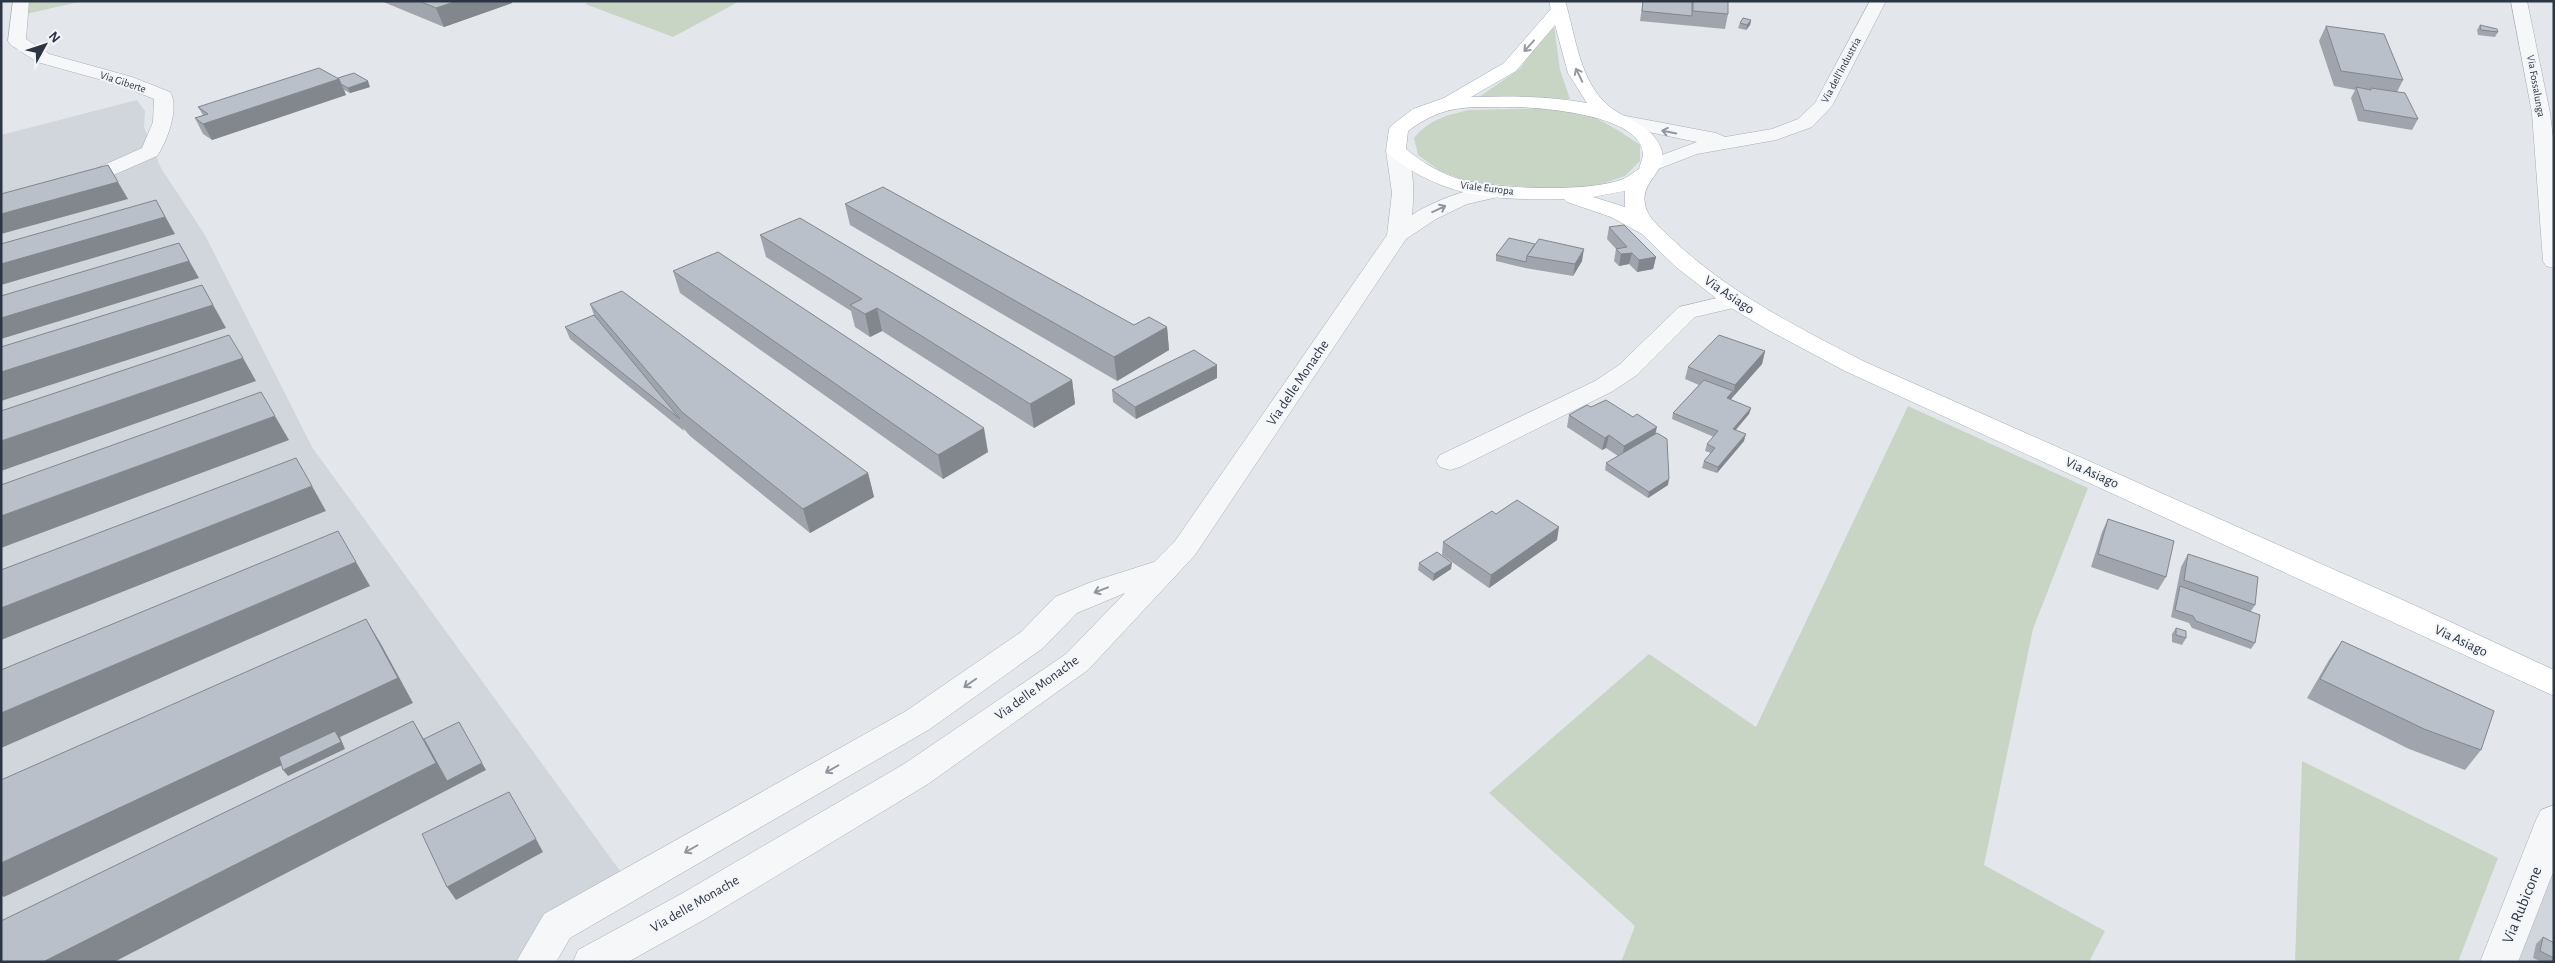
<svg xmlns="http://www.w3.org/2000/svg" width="2555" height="963" font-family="'Alegreya Sans',sans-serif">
	<rect width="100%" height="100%" fill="#e3e7eb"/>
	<g fill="#d1d6dd">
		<polygon points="137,100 145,111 144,127 161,168 205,235 312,447 639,897 515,962 1,962 1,135"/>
		<polygon points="2554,830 2554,962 2511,962"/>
	</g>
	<g fill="#c9d5c4">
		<polygon points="23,1 83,1 26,14"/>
		<polygon points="591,1 740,1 673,37 585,4"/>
		<polygon points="1553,18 1560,70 1570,99 1479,97 1521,68 1546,23"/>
		<path d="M1469,110C1506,110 1554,105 1589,116C1607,122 1624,134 1640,145V161L1625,176L1596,186L1551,189L1468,182L1440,171L1418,155L1414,138C1429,120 1446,115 1469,110Z"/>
		<polygon points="1908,406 2088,488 2033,629 1984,865 2105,931 2089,962 1621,962 1635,926 1489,793 1649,654 1756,727"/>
		<polygon points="2302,761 2498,858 2458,962 2295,962"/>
	</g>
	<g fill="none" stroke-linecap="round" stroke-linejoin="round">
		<defs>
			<g id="minor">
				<path d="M13,1H29L26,39L49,54L132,77L170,92C180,107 167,142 157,156L109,177H95L92,173L95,169L142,148L153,122L154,99L120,85L37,62L11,45L8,41Z"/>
				<polygon points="1870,1 1886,1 1832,106 1812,127 1776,140 1697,154 1653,171 1646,169 1643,165 1646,161 1697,142 1619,126 1616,122 1619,118 1626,116 1716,133 1725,137 1772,129 1798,119 1815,103"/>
				<polygon points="2511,1 2527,1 2550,113 2554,146 2554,268 2546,266 2543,261 2532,113"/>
				<path d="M1396,145L1403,147C1415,164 1414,195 1412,215C1432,201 1484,181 1507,187L1510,191L1507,195L1467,204L1436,219L1406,239L1195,555L1088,670L928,784L707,918L628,962H573L578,950L681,894L904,764L1066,654L1125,593L1077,613L1043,648L930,729L570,938L556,962H516L544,914L906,711L1021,632L1055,597L1091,582L1154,562L1175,541L1387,235L1392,193L1386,151L1389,147Z"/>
				<polygon points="1734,294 1742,296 1746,301 1742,306 1695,317 1637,375 1613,391 1460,467 1450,470 1440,467 1436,461 1440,455 1595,381 1619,365 1679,307"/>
				<polygon points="2554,805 2554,870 2518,962 2480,962 2536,820 2541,810"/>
			</g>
			<path id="major" d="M1549,1H1565C1576,36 1579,82 1610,107C1626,119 1647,124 1658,142C1676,172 1634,179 1647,211C1652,222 1664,231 1672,239C1728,292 1795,326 1863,361L2414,605L2554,670V696L1845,371L1770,331L1721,302L1676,267L1642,234L1611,217L1567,202L1564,199C1495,200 1446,199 1389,155L1386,151L1389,129L1392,125L1413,109L1444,98L1504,63L1551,9ZM1555,25L1568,73L1587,103C1548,96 1510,96 1471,97L1516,71ZM1516,107C1544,108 1641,115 1643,154C1643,159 1640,164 1639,169C1634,172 1628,177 1623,179C1588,193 1495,189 1459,179C1439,173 1422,162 1406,149L1408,131C1447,102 1470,108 1516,107ZM1625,191V207L1593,197Z"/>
		</defs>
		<use href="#minor" stroke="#a8aeb6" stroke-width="1"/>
		<use href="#major" stroke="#a2acb7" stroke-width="1"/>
		<use href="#minor" fill="#f6f7f9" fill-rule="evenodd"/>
		<use href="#major" fill="#fff" fill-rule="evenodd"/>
	</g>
	<g fill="#a0a5ad">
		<polygon points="381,1 511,1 512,3 444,27"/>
		<polygon points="1643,1 1728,1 1728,14 1725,29 1640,21"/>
		<polygon points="1751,20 1750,25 1746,30 1738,28 1740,23"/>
		<polygon points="2480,25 2498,32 2495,37 2478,35 2477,30"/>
		<polygon points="2326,26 2403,80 2397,92 2418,119 2412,130 2358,121 2351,98 2355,90 2334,86 2319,41"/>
		<polygon points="338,78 370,87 350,93 344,90 346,95 212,140 203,134 195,118 203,115 198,107"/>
		<polygon points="845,204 1134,325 1167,327 1169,350 1117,381 850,225"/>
		<polygon points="1609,227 1656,257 1653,269 1637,272 1629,264 1619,266 1614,261 1616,249 1607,239"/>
		<polygon points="760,235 1072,380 1075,404 1034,428 882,331 870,337 855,327 851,311 766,257"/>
		<polygon points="1509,238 1582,261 1573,276 1525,268 1496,261 1496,255"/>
		<polygon points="673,271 988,452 943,479 680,293"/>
		<polygon points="590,304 868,473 874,497 810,533 690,436 683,428 684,431 570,339 565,327 594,315"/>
		<polygon points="1765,351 1762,364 1730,400 1751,408 1749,414 1736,430 1744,441 1717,473 1702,468 1704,461 1711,453 1705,451 1707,444 1714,437 1672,419 1673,413 1699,385 1685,379 1688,367"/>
		<polygon points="1217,378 1136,419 1113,402 1112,390"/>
		<polygon points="1591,407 1656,433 1668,485 1648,498 1605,470 1606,463 1618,456 1606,448 1602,450 1567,427 1569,415"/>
		<polygon points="1496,514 1557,540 1489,588 1442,555 1443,542"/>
		<polygon points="2108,519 2166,577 2158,590 2091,567 2102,532"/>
		<polygon points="2188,554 2255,605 2251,611 2255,643 2251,649 2192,628 2189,623 2171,617 2181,567"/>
		<polygon points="1419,563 1451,569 1433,581 1418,570"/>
		<polygon points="2176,628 2186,638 2182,645 2172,642 2172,634"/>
		<polygon points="2342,641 2481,750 2465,770 2409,749 2307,698 2329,660"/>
		<polygon points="2543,937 2554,943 2554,962 2542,962 2533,958 2536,944"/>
	</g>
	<g fill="#82868d">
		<polygon points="457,1 511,1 512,3 444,27 436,8"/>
		<polygon points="1751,20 1750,25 1746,30 1747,25"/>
		<polygon points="339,79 346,95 212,140 203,124"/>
		<polygon points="368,81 370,87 350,93 348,88"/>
		<polygon points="108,165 128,199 1,234 1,214"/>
		<polygon points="156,200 175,234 1,285 1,264"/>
		<polygon points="179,243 199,278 1,339 1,318"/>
		<polygon points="1584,249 1582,261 1573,276 1575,264"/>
		<polygon points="1632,253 1629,264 1619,266 1621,254"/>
		<polygon points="1656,257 1653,269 1637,272 1639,260"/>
		<polygon points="202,285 226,328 1,401 1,372"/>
		<polygon points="877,308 882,331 870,337 865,314"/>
		<polygon points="1167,327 1169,350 1117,381 1114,357"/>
		<polygon points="1765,351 1762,364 1732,398 1735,385"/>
		<polygon points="243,358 256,381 1,471 1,441"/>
		<polygon points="1217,365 1217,378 1136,419 1135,407"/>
		<polygon points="1072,380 1075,404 1034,428 1030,404"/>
		<polygon points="1733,391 1732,398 1725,405 1727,398"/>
		<polygon points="1751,408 1749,414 1731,435 1733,429"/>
		<polygon points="275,416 289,440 1,548 1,516"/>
		<polygon points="1657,427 1654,440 1622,459 1624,446"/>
		<polygon points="984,428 988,452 943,479 938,455"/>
		<polygon points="1746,434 1744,441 1717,473 1718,467"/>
		<polygon points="1609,435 1606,448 1602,450 1605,438"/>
		<polygon points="868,473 874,497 810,533 803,509"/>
		<polygon points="1669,479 1668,485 1648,498 1649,492"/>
		<polygon points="312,486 326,511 1,640 1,608"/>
		<polygon points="1559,527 1557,540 1489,588 1491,575"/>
		<polygon points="356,562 370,586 1,748 1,713"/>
		<polygon points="1452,563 1451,569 1433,581 1434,574"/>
		<polygon points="366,619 381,644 413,703 340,737 345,749 288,776 283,770 339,738 4,897 1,895 1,863"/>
		<polygon points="413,721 428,746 482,763 486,770 114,962 43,962"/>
		<polygon points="536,839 543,852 456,900 447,887"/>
	</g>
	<g fill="#bac0c9" stroke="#82868d">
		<polygon points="419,1 457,1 436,8"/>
		<polygon points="1643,1 1692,1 1692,16 1642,11"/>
		<polygon points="1693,1 1728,1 1728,14 1693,11"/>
		<polygon points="1743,18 1751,20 1747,25 1740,23"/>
		<polygon points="2480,25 2497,29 2498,32 2481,30"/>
		<polygon points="2326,26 2384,34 2403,80 2341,71"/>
		<polygon points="319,68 339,79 203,124 195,118 208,114 198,107"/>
		<polygon points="354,73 368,81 348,88 341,84 339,79 338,78"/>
		<polygon points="2356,87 2371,90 2371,88 2405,93 2418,119 2364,110"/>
		<polygon points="108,165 118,182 1,214 1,194"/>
		<polygon points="883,187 1134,325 1149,317 1167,327 1114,357 845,204"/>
		<polygon points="156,200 165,217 1,264 1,244"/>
		<polygon points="800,218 1072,380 1030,404 877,308 865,314 850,305 862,299 760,235"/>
		<polygon points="1624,225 1656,257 1639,260 1632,253 1621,254 1616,249 1627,247 1609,227"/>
		<polygon points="1509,238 1535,244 1527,256 1526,262 1496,255"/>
		<polygon points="1539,239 1584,249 1575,264 1527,256"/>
		<polygon points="179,243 189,261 1,318 1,296"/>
		<polygon points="718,252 984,428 938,455 673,271"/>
		<polygon points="202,285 213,305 1,372 1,347"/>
		<polygon points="622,291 868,473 803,509 682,412 590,304"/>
		<polygon points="594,315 680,419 565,327"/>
		<polygon points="229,335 243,358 1,441 1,411"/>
		<polygon points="1719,335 1765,351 1735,385 1688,367"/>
		<polygon points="1194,350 1217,365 1135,407 1112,390"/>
		<polygon points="1704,380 1733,391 1727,398 1751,408 1733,429 1746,434 1718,467 1704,461 1715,448 1707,444 1718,431 1673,413"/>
		<polygon points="261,392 275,416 1,516 1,485"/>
		<polygon points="1606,400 1633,417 1637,414 1657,427 1624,446 1609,435 1605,438 1569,415 1587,405 1591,407"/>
		<polygon points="1657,433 1667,439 1669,479 1649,492 1606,463"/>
		<polygon points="296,458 312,486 1,608 1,570"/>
		<polygon points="1517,500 1559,527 1491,575 1443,542 1492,511 1496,514"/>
		<polygon points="2108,519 2174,541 2166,577 2098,554"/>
		<polygon points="338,531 356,562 1,713 1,670"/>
		<polygon points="1437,552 1452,563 1434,574 1419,563"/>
		<polygon points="2188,554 2258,577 2255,605 2184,580"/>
		<polygon points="2180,586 2260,615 2255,643 2196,621 2193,616 2175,610"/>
		<polygon points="366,619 398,678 1,863 1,780"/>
		<polygon points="2176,628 2186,631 2186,638 2176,635"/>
		<polygon points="2342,641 2494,711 2481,750 2424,729 2320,679"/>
		<polygon points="413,721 436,763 43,962 1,962 1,921"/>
		<polygon points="459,722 482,763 447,781 424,739"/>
		<polygon points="335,731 341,742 283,770 279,757"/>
		<polygon points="509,792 536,839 447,887 422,834"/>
		<polygon points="2543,937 2554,943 2554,958 2540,951"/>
	</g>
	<defs><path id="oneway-shaft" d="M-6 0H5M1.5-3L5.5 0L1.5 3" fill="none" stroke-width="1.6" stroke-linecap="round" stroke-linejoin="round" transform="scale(1.25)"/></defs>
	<g stroke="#959aa2">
		<use href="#oneway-shaft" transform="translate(1529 46) rotate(132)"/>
		<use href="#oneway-shaft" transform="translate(1579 75) rotate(-116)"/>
	</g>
	<g stroke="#90969e">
		<use href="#oneway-shaft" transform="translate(1669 132) rotate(-169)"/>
		<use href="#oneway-shaft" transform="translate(1439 209) rotate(-25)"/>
		<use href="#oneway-shaft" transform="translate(1101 590) rotate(159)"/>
		<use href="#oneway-shaft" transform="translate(970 683) rotate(145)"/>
		<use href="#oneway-shaft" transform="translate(832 769) rotate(150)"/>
		<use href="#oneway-shaft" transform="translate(691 849) rotate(150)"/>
	</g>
	<g text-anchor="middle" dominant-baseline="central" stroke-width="4" stroke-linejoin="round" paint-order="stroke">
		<g font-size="11" fill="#2b3544" stroke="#f3f5f8">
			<text transform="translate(1841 70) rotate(-62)">Via dell'Industria</text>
			<text transform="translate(123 82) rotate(18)">Via Giberte</text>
			<text transform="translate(2536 86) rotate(80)">Via Fossalunga</text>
			<text transform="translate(1487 188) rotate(7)">Viale Europa</text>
		</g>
		<g font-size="14" fill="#2b3544" stroke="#f3f5f8">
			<text transform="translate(1729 295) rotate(34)">Via Asiago</text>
			<text transform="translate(1298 383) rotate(-56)">Via delle Monache</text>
			<text transform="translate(2092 473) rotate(24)">Via Asiago</text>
			<text transform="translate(2461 641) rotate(25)">Via Asiago</text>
			<text transform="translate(1037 688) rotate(-36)">Via delle Monache</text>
			<text transform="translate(695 904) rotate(-30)">Via delle Monache</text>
		</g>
		<g font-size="16" fill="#2b3544" stroke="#f3f5f8">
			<text transform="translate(2522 905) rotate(-68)">Via Rubicone</text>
		</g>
	</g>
	<rect width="2555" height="963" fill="none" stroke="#2b3544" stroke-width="5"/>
	<g transform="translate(45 45) rotate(50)" stroke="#f3f5f8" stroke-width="4" paint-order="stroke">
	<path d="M0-4L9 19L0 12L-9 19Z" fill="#2b3544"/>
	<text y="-8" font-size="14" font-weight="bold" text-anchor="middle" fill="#2b3544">N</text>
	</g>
</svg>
